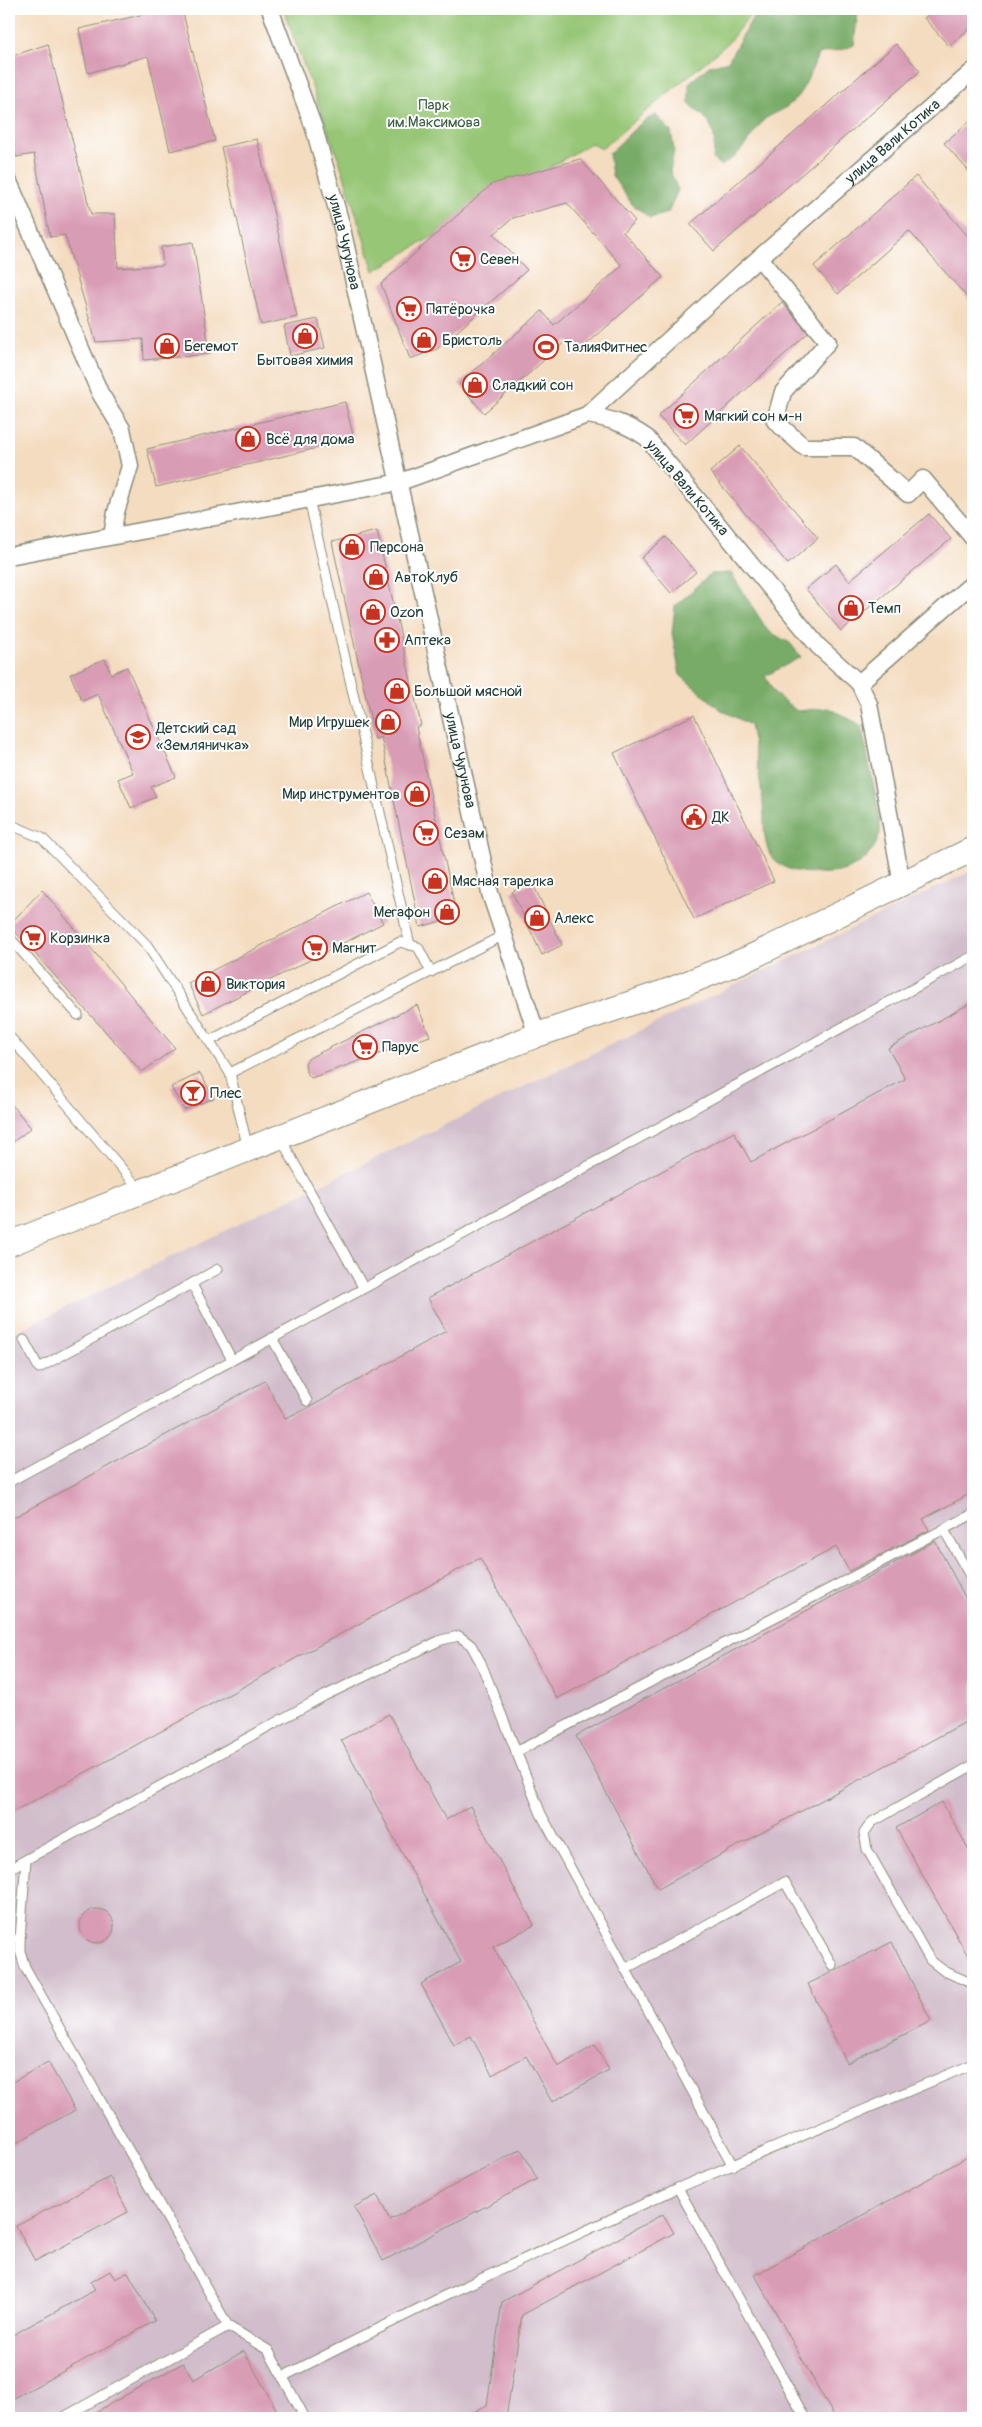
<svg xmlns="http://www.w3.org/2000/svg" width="982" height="2427" font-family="Pangolin,sans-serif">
	<rect width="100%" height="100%" fill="#fff"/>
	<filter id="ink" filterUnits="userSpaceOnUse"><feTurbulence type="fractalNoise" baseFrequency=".02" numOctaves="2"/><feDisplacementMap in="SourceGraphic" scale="10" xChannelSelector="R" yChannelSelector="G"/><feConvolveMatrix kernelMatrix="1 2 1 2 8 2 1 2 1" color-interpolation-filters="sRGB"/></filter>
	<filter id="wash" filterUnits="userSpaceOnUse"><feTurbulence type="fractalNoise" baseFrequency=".0096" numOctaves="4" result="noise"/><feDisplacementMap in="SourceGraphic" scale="20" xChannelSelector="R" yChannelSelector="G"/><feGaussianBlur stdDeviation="1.12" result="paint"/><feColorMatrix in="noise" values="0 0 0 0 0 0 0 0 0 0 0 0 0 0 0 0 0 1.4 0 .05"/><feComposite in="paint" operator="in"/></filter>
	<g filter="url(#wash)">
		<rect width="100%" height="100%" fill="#f4dcc0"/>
		<polygon fill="#d1bdcb" points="973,870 973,2418 9,2418 9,1335"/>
		<polygon fill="#96c676" stroke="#5a8255" points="283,9 755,9 728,43 601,149 591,143 374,271 340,163"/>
		<g fill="#78ab67" stroke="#4c744e">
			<path d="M771,9H858L854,45L844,49L818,54C810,74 803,96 785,108C778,113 766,116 762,122C746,142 745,151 721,166L713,159C717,129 712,122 689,104V83L709,66L728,61L754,15Z"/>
			<path d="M656,115L671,131L674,150L670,171L678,190L668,213L650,218L632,204L612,176L609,153C625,140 637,122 656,115Z"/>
			<path d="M731,573L768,631L790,643L801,657L765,676L775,694L797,711L829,708L861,725C864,741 883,823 880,833C872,862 847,875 819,873C803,873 781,871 771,856C762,841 765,820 763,804C760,777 755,751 750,725L720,709L680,675L672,634L675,606L711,574Z"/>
		</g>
		<g id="blocks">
			<g fill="#d99cb5">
				<polygon points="167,9 182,9 215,141 170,151 148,56 88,73 79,29"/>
				<polygon points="936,9 973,9 973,25 949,46 924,18"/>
				<polygon points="48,44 91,214 115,214 118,268 163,265 161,247 193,242 210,354 144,360 143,339 96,342 65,235 50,237 34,154 16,157 9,110 9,57"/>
				<polygon points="896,44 920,71 714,251 690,224"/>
				<polygon points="973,118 973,176 944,143"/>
				<polygon points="257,139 297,317 261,325 221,147"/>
				<polygon points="580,159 635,221 623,232 663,277 578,352 567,340 484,413 459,384 542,311 554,325 622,266 567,203 513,218 494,234 527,270 437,349 410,359 381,284 492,184"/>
				<polygon points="916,176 973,242 973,304 909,231 838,294 814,266"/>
				<polygon points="782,302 808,333 685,445 658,416"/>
				<polygon points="318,319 325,348 290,356 284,326"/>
				<polygon points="345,402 354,439 156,487 147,449"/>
				<polygon points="740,446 818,538 788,564 710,472"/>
				<polygon points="929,514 951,539 841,631 806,589 836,564 849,581"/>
				<polygon points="377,531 421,725 416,727 457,917 420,927 381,737 375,739 332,542"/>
				<polygon points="666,537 696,572 671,593 641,558"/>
				<polygon points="105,659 111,674 127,667 176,777 151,787 156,797 131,808 118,779 133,773 98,694 82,701 70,674"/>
				<polygon points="694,715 774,881 694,919 614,753"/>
				<polygon points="532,882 562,945 542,955 512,892"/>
				<polygon points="42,890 175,1048 142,1072 9,925"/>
				<polygon points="366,892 383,923 203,1014 188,983"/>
				<polygon points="973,1002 973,1492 923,1519 929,1530 849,1571 836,1547 557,1699 480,1558 9,1814 9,1520 265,1381 285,1418 310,1407 446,1331 428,1298 734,1132 751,1162 905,1079 888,1048"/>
				<polygon points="417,1005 430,1036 311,1078 306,1072 305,1063 309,1058"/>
				<polygon points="200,1073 214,1098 184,1110 171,1087"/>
				<polygon points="9,1101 31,1128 9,1145"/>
				<polygon points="935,1541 973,1612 973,1718 658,1889 576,1736"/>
				<polygon points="389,1714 446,1820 470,1806 534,1925 493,1947 558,2067 595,2045 609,2070 552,2102 526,2056 492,2075 471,2036 454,2045 421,1984 461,1962 341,1740"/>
				<polygon points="942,1802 973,1857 973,1965 896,1828"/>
				<circle cx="97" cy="1926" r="17"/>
				<polygon points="892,1942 931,2021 847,2063 808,1984"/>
				<polygon points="48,2062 75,2110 9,2147 9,2084"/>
				<polygon points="521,2149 537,2179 383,2261 354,2207 377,2195 390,2220"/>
				<polygon points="973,2154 973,2418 835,2418 755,2275"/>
				<polygon points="110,2177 128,2212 35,2261 16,2226"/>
				<polygon points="663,2214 674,2233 522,2315 506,2418 463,2418 487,2405 502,2302"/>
				<polygon points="110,2271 115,2279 128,2272 155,2321 9,2401 9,2337 95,2290 91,2282"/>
				<polygon points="244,2351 281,2418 85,2418 183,2363 193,2380"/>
			</g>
		</g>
	</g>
	<g filter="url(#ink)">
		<use href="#blocks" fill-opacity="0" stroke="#8a8c7a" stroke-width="1"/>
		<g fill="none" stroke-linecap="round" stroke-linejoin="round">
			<defs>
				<g id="lane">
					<polyline points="309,499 410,945"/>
					<polyline points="9,824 42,838 147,945 209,1041"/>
					<polyline points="9,937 78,1015"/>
					<polyline points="9,1036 140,1190"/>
					<polyline points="230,1073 209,1041 400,942 418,947 431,972"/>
					<polyline points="281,1139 363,1287"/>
					<polyline points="248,1149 230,1073 504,935"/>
					<polyline points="192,1284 232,1360"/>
					<polyline points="272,1338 307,1401"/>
					<polyline points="24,1340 39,1368 218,1269"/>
					<polyline points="9,1482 973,956"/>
					<polyline points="944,1530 973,1581"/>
					<polyline points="516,1752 973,1514"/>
					<polyline points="973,1765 872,1822 864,1833 867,1849 930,1960 944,1971 973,1984"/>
					<polyline points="26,1860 20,1939 20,1951 25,1967 228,2326 268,2350 305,2418"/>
					<polyline points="9,1869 324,1696 441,1640 459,1636 471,1645 481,1663 541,1814 733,2166"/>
					<polyline points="9,1939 20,1939"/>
					<polyline points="625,1969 785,1882 832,1965"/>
					<polyline points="678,2188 805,2418"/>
					<polyline points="282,2377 446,2295 678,2188 973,2064"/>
					<polyline points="62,2418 228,2326"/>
				</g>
				<g id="street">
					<path id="s1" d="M270,9L314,128L341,224L490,893L537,1035"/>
					<polyline points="9,182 100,393 122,429 130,466 116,512 112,536"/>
					<polyline points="759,258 828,342 783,392 775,421 804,447 854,447 908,494 923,479 973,538"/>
					<polyline points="9,556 400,482 587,415"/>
					<polyline points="859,683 973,583"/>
					<path id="s2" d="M902,884L869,704L859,683L818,646L647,438C627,424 611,419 587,415L744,271L973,71"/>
				</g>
				<polyline id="secondary" points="9,1244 537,1035 670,990 749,958 973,849"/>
			</defs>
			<use href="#lane" stroke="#8a8c7a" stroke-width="11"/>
			<use href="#street" stroke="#8a8c7a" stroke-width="19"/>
			<use href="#secondary" stroke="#8a8c7a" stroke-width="26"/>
			<use href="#lane" stroke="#fff" stroke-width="9"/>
			<use href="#street" stroke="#fff" stroke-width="16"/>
			<use href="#secondary" stroke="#fff" stroke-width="24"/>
		</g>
	</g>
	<defs>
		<symbol id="supermarket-ring" viewBox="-11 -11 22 22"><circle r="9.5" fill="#fff" stroke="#c8321e" stroke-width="1.5"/><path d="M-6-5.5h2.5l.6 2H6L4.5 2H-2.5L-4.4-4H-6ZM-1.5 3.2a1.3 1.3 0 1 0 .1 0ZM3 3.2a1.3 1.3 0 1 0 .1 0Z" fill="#c8321e"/></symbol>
		<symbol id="shop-ring" viewBox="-11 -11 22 22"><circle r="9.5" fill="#fff" stroke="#c8321e" stroke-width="1.5"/><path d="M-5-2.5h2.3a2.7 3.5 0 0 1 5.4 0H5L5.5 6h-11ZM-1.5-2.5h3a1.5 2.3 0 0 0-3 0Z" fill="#c8321e"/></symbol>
		<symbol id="stadium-ring" viewBox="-11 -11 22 22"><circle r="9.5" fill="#fff" stroke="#c8321e" stroke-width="1.5"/><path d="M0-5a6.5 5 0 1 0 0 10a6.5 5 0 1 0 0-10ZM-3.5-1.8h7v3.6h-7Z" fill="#c8321e"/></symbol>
		<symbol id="pharmacy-ring" viewBox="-11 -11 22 22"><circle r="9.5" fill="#fff" stroke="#c8321e" stroke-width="1.5"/><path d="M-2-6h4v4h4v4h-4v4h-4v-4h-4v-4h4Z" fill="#c8321e"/></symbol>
		<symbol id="school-ring" viewBox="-11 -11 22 22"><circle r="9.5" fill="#fff" stroke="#c8321e" stroke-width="1.5"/><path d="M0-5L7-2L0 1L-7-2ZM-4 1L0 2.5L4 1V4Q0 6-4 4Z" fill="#c8321e"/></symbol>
		<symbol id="civic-ring" viewBox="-11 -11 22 22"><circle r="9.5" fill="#fff" stroke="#c8321e" stroke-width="1.5"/><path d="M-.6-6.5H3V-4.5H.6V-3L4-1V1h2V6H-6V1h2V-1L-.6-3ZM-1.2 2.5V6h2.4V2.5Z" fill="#c8321e"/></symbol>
		<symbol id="bar-ring" viewBox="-11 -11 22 22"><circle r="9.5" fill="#fff" stroke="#c8321e" stroke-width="1.5"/><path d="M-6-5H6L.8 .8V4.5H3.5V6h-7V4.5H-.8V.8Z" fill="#c8321e"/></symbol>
	</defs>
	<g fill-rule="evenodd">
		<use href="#supermarket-ring" x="449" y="245" width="28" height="28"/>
		<use href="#supermarket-ring" x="395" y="295" width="28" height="28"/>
		<use href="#shop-ring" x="291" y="322" width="28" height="28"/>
		<use href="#shop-ring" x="410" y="326" width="28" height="28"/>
		<use href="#shop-ring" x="153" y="332" width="28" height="28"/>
		<use href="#stadium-ring" x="532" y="333" width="28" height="28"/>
		<use href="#shop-ring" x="461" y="371" width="28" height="28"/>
		<use href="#supermarket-ring" x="672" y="402" width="28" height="28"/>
		<use href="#shop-ring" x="234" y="425" width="28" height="28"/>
		<use href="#shop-ring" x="338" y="533" width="28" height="28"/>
		<use href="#shop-ring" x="362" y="563" width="28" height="28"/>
		<use href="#shop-ring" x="837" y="594" width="28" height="28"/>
		<use href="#shop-ring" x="359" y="598" width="28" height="28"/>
		<use href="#pharmacy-ring" x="373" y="626" width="28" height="28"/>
		<use href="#shop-ring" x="383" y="677" width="28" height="28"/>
		<use href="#shop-ring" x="374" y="708" width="28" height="28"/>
		<use href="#school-ring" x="124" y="723" width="28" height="28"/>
		<use href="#shop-ring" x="403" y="780" width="28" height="28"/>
		<use href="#civic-ring" x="680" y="803" width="28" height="28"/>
		<use href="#supermarket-ring" x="412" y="819" width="28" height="28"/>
		<use href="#shop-ring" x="421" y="867" width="28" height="28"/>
		<use href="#shop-ring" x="433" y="898" width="28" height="28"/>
		<use href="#shop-ring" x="523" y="904" width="28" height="28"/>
		<use href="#supermarket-ring" x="19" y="924" width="28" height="28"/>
		<use href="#supermarket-ring" x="301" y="934" width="28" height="28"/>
		<use href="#shop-ring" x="194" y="970" width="28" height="28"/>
		<use href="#supermarket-ring" x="351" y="1033" width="28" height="28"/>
		<use href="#bar-ring" x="179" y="1079" width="28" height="28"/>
	</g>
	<g text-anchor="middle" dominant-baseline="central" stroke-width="4" stroke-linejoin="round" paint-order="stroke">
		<g font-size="15" fill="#3d5f44" stroke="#fff">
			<text x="434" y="105">Парк<tspan x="434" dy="17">им.Максимова</tspan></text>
		</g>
		<g font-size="15" fill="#1f3d34" stroke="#fff">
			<text stroke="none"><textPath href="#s2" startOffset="1006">улица Вали Котика</textPath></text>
			<text stroke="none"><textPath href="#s1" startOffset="245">улица Чугунова</textPath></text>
			<text transform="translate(687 488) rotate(50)">улица Вали Котика</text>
			<text stroke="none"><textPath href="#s1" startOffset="776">улица Чугунова</textPath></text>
		</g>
		<g font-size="15" fill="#1f3d34" stroke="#fff" text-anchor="start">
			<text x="480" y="259">Севен</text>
			<text x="426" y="309">Пятёрочка</text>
			<text x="442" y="340">Бристоль</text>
			<text x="184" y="346">Бегемот</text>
			<text x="564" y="347">ТалияФитнес</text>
			<text x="305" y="360" text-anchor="middle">Бытовая химия</text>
			<text x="492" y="385">Сладкий сон</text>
			<text x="704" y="416">Мягкий сон м-н</text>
			<text x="266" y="439">Всё для дома</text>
			<text x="370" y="547">Персона</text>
			<text x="394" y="577">АвтоКлуб</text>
			<text x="868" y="608">Темп</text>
			<text x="390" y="612">Ozon</text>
			<text x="404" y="640">Аптека</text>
			<text x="414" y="691">Большой мясной</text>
			<text x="370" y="722" text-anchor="end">Мир Игрушек</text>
			<text x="156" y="728">Детский сад<tspan x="156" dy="17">«Земляничка»</tspan></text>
			<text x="400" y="794" text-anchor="end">Мир инструментов</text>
			<text x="712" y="817">ДК</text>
			<text x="444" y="833">Сезам</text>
			<text x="452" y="881">Мясная тарелка</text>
			<text x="430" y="912" text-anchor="end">Мегафон</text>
			<text x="554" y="918">Алекс</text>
			<text x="50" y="938">Корзинка</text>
			<text x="332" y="948">Магнит</text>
			<text x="226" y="984">Виктория</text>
			<text x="382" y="1047">Парус</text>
			<text x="210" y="1093">Плес</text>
		</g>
	</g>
	<rect width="982" height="2427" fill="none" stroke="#fff" stroke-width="30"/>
</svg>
